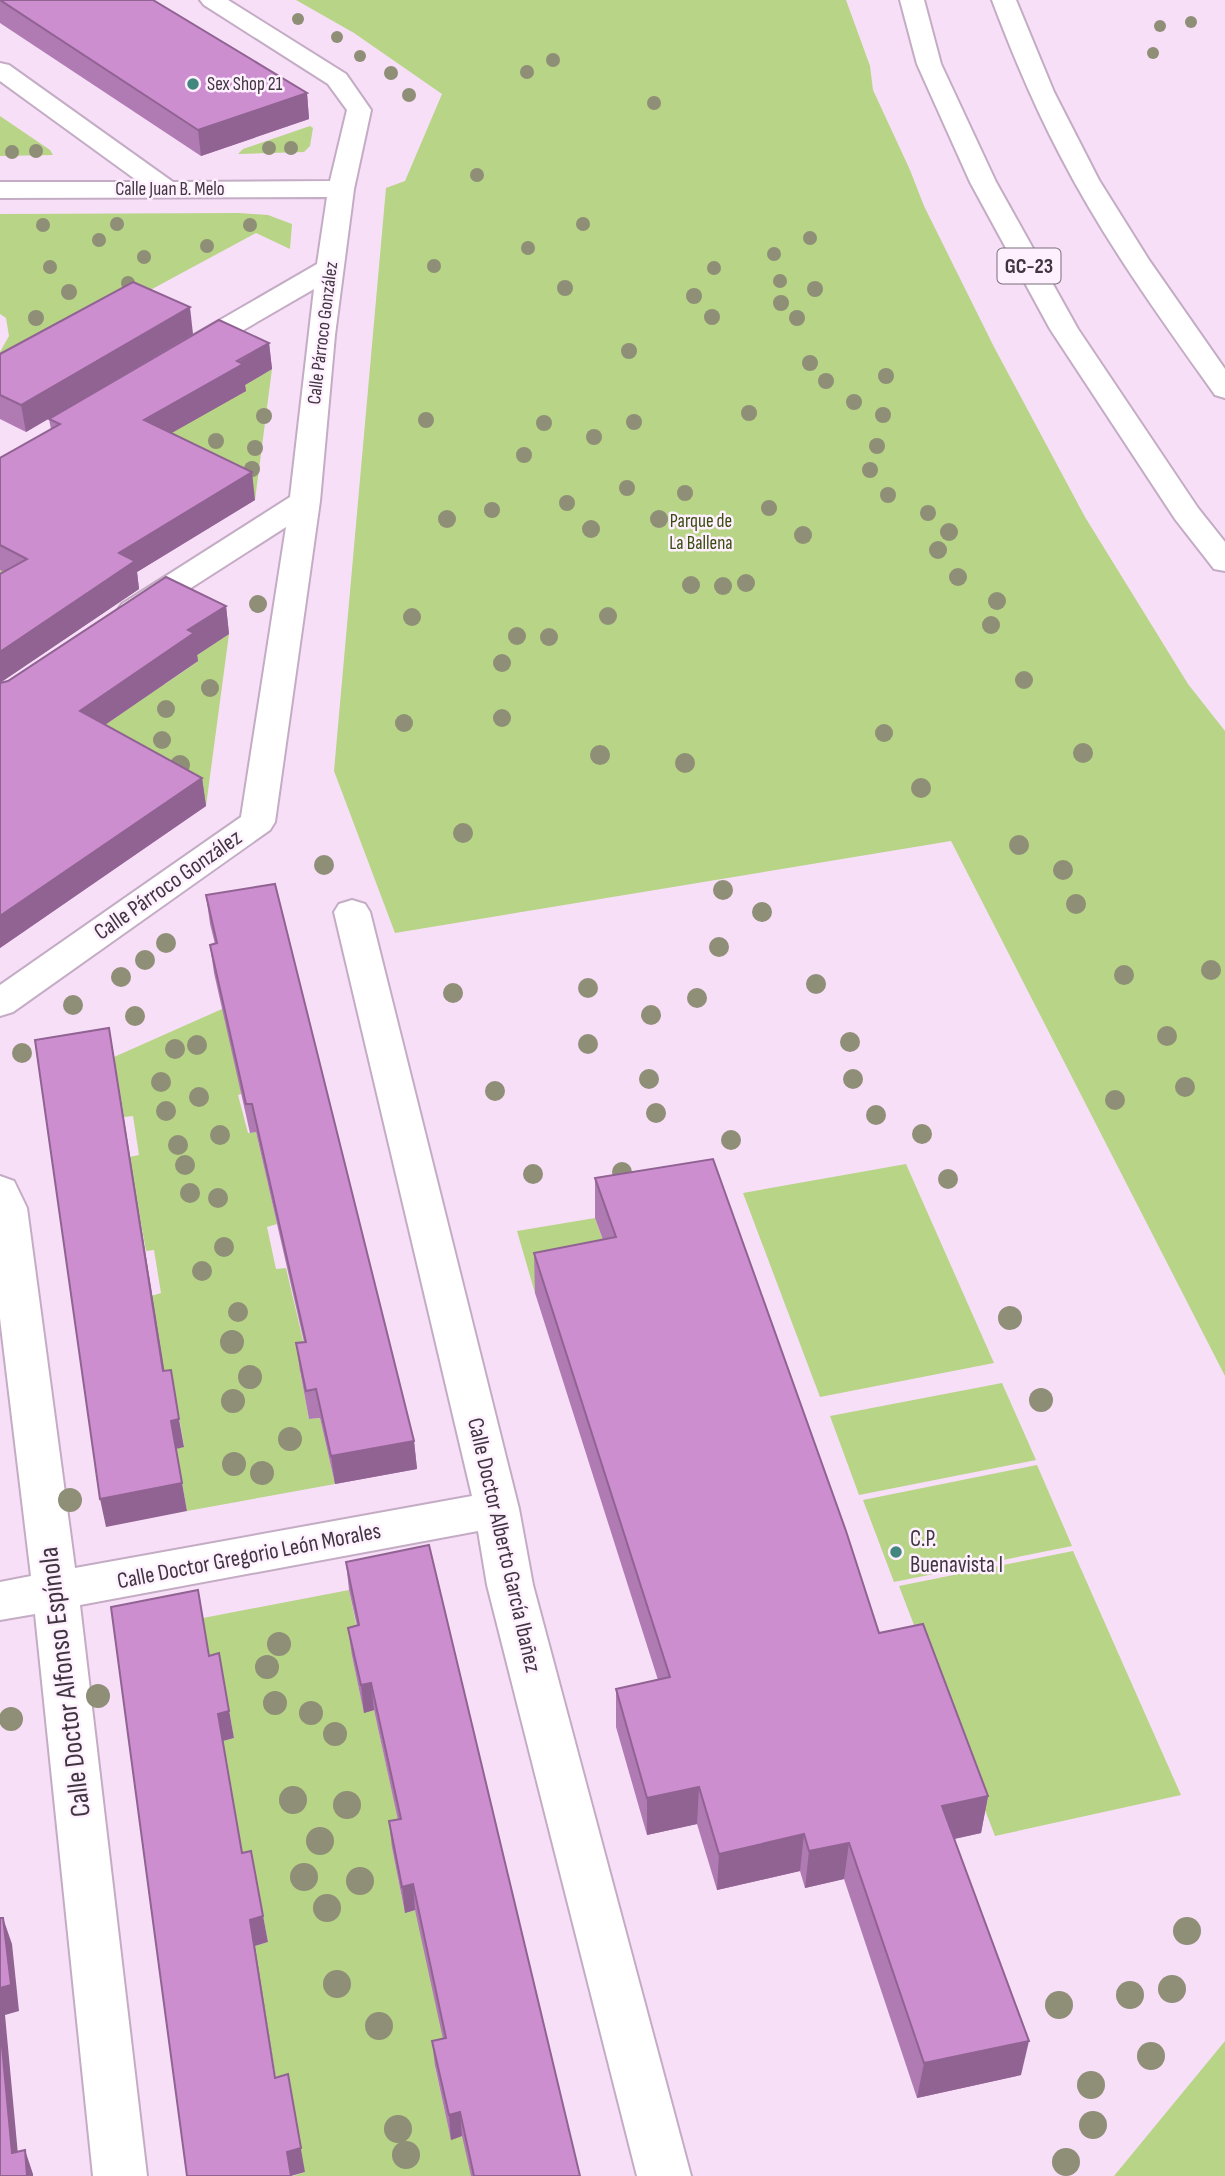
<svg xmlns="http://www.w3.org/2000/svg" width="1225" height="2176" font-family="'Sofia Sans Condensed',sans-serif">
	<rect width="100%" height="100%" fill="#f8dff8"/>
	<g fill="#b7d487">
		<polygon points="296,0 846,0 870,66 873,90 910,170 924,206 994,347 1085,517 1188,684 1225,731 1225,1376 951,841 395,933 334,771 386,188 405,181 442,94 354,33"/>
		<polygon points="0,116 50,150 53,155 0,156"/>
		<polygon points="310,126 313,128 310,146 304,152 238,154 243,149"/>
		<polygon points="239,213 268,215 292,224 290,249 256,233 0,371 0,352 9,336 6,318 0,314 0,214"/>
		<polygon points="272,369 255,500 215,480 0,609 0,531"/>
		<polygon points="229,634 206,806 159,781 0,790 160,682 165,684 197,662 192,658"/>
		<polygon points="222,1009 229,1009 248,1092 238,1095 248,1133 256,1132 277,1224 267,1227 276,1269 286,1268 310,1370 300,1372 309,1419 320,1418 335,1484 187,1511 176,1449 184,1446 176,1399 169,1399 151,1296 161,1293 154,1250 146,1251 129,1157 139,1155 133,1116 124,1117 114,1057"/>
		<polygon points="906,1164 994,1363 820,1397 743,1193"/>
		<polygon points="595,1218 616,1277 535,1293 517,1231"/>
		<polygon points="1002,1383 1036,1460 859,1495 830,1416"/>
		<polygon points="1037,1465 1072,1546 894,1582 863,1500"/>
		<polygon points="1073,1551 1181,1795 995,1836 899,1586"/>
		<polygon points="349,1590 362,1653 352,1656 364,1712 374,1710 404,1846 392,1848 405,1913 416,1910 450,2063 435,2067 451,2139 463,2136 472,2176 293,2176 305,2172 280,2103 255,1946 268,1942 256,1878 246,1880 222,1741 234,1738 224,1681 214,1683 203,1618"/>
		<polygon points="1225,2041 1225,2176 1114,2176"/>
	</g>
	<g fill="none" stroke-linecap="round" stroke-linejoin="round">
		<defs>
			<g id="street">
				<polygon points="200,0 228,0 346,74 371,110 354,189 335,335 320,501 275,822 270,830 13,1012 0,1016 0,985 241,817 286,527 144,618 133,621 122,618 117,611 122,604 290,497 314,289 195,358 185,360 175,358 171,352 175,346 317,264 327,197 0,198 0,182 139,182 0,81 0,63 9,65 173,182 330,181 347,110 328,84 204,5"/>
				<polygon points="352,900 365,904 370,912 519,1509 533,1585 691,2176 637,2176 487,1585 478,1531 80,1605 147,2176 93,2176 35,1614 0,1620 0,1582 31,1576 0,1318 0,1176 14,1181 27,1208 75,1568 472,1496 334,912 339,904"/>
			</g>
			<g id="highway">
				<polygon points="900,0 924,0 941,64 996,182 1078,329 1198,508 1225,542 1225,571 1214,569 1175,519 1050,329 970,182 917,64"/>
				<path d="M992,0H1016L1054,92L1099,180L1149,260L1225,369V398L1215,395C1160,318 1104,240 1061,157C1034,106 1012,53 992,0Z"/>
			</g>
		</defs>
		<use href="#street" stroke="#c3acc4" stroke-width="4"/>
		<use href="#highway" stroke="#c3acc4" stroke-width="4"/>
		<use href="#street" fill="#fff" fill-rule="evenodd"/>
		<use href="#highway" fill="#fff" fill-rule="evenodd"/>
	</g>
	<g fill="#8f8e77">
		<circle cx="298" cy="19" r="6"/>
		<circle cx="1191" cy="22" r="6"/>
		<circle cx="1160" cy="26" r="6"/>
		<circle cx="337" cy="37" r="6"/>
		<circle cx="1153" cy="53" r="6"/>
		<circle cx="360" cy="56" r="6"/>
		<circle cx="553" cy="60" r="7"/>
		<circle cx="527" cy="72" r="7"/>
		<circle cx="391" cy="73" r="7"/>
		<circle cx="409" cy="95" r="7"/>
		<circle cx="654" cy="103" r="7"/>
		<circle cx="269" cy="148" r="7"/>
		<circle cx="291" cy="148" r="7"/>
		<circle cx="36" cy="151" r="7"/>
		<circle cx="12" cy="152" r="7"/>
		<circle cx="477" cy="175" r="7"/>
		<circle cx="117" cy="224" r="7"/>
		<circle cx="583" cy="224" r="7"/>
		<circle cx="43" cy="225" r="7"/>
		<circle cx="250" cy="225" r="7"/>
		<circle cx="810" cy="238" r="7"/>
		<circle cx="99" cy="240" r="7"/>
		<circle cx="207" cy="246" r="7"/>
		<circle cx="528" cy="248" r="7"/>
		<circle cx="774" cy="254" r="7"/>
		<circle cx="144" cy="257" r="7"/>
		<circle cx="434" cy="266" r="7"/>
		<circle cx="50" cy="267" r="7"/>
		<circle cx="714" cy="268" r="7"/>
		<circle cx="780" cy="281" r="7"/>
		<circle cx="128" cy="283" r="7"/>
		<circle cx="565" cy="288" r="8"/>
		<circle cx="815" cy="289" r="8"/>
		<circle cx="69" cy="292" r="8"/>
		<circle cx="694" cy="296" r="8"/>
		<circle cx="781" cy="303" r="8"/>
		<circle cx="712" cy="317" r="8"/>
		<circle cx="36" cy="318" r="8"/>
		<circle cx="797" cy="318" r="8"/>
		<circle cx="629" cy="351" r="8"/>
		<circle cx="810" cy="363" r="8"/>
		<circle cx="886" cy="376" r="8"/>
		<circle cx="826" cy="381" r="8"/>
		<circle cx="854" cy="402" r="8"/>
		<circle cx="749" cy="413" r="8"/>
		<circle cx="883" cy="415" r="8"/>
		<circle cx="264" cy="416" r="8"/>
		<circle cx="426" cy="420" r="8"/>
		<circle cx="634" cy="422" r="8"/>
		<circle cx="544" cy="423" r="8"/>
		<circle cx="594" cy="437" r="8"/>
		<circle cx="216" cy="441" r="8"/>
		<circle cx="877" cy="446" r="8"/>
		<circle cx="255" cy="448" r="8"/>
		<circle cx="524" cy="455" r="8"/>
		<circle cx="252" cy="469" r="8"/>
		<circle cx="870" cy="470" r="8"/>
		<circle cx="627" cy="488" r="8"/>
		<circle cx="685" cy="493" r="8"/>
		<circle cx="888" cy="495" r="8"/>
		<circle cx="567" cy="503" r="8"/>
		<circle cx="769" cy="508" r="8"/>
		<circle cx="492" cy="510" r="8"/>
		<circle cx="928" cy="513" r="8"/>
		<circle cx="447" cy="519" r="9"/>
		<circle cx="659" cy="519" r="9"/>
		<circle cx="591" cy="529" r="9"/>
		<circle cx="949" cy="532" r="9"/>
		<circle cx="803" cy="535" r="9"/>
		<circle cx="938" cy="550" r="9"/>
		<circle cx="958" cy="577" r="9"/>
		<circle cx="746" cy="583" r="9"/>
		<circle cx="691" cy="585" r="9"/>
		<circle cx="723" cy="586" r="9"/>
		<circle cx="997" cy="601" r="9"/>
		<circle cx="258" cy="604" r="9"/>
		<circle cx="608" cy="616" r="9"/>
		<circle cx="412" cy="617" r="9"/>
		<circle cx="991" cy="625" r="9"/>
		<circle cx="517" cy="636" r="9"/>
		<circle cx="549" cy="637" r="9"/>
		<circle cx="502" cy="663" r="9"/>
		<circle cx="1024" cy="680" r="9"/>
		<circle cx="210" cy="688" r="9"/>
		<circle cx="166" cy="709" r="9"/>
		<circle cx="502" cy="718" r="9"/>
		<circle cx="404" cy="723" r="9"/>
		<circle cx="884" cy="733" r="9"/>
		<circle cx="162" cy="740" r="9"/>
		<circle cx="1083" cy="753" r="10"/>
		<circle cx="600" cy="755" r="10"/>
		<circle cx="685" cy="763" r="10"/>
		<circle cx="180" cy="765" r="10"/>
		<circle cx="921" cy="788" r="10"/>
		<circle cx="463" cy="833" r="10"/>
		<circle cx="1019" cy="845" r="10"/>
		<circle cx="324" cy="865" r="10"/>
		<circle cx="1063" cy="870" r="10"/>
		<circle cx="723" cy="890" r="10"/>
		<circle cx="1076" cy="904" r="10"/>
		<circle cx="762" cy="912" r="10"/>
		<circle cx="166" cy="943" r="10"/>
		<circle cx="719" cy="947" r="10"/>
		<circle cx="145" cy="960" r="10"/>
		<circle cx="1211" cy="970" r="10"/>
		<circle cx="1124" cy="975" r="10"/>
		<circle cx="121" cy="977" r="10"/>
		<circle cx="816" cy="984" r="10"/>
		<circle cx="588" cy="988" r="10"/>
		<circle cx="453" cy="993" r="10"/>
		<circle cx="697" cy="998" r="10"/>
		<circle cx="73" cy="1005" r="10"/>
		<circle cx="651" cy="1015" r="10"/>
		<circle cx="135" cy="1016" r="10"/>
		<circle cx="1167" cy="1036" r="10"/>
		<circle cx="850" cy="1042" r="10"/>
		<circle cx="588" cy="1044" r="10"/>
		<circle cx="197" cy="1045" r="10"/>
		<circle cx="175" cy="1049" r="10"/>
		<circle cx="22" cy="1053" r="10"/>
		<circle cx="649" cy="1079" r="10"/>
		<circle cx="853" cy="1079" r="10"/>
		<circle cx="161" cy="1082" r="10"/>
		<circle cx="1185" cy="1087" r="10"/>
		<circle cx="495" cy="1091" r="10"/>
		<circle cx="199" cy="1097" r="10"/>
		<circle cx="1115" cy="1100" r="10"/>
		<circle cx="166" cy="1111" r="10"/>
		<circle cx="656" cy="1113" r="10"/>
		<circle cx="876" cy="1115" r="10"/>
		<circle cx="922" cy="1134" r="10"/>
		<circle cx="220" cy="1135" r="10"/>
		<circle cx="731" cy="1140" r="10"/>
		<circle cx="178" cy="1145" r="10"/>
		<circle cx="185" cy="1165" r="10"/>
		<circle cx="622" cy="1172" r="10"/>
		<circle cx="533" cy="1174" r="10"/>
		<circle cx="948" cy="1179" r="10"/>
		<circle cx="190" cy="1193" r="10"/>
		<circle cx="218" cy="1198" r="10"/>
		<circle cx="224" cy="1247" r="10"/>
		<circle cx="202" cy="1271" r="10"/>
		<circle cx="238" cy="1312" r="10"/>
		<circle cx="1010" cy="1318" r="12"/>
		<circle cx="232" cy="1342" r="12"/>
		<circle cx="250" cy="1377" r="12"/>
		<circle cx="1041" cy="1400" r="12"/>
		<circle cx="233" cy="1401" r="12"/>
		<circle cx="290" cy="1439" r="12"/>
		<circle cx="234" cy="1464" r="12"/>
		<circle cx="262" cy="1473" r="12"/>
		<circle cx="70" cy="1500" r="12"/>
		<circle cx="279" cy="1644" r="12"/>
		<circle cx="267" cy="1667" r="12"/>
		<circle cx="98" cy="1696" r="12"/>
		<circle cx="275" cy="1703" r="12"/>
		<circle cx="311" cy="1713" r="12"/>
		<circle cx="11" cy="1719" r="12"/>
		<circle cx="335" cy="1734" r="12"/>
		<circle cx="293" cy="1800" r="14"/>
		<circle cx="347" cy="1805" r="14"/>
		<circle cx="320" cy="1841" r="14"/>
		<circle cx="304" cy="1877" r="14"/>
		<circle cx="360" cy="1881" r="14"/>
		<circle cx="327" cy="1908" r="14"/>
		<circle cx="1187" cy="1931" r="14"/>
		<circle cx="337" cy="1984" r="14"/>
		<circle cx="1172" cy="1989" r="14"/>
		<circle cx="1130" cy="1995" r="14"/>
		<circle cx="1059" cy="2005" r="14"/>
		<circle cx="379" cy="2026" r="14"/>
		<circle cx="1151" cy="2056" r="14"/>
		<circle cx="1091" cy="2085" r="14"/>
		<circle cx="1093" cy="2125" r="14"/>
		<circle cx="398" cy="2129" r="14"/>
		<circle cx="406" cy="2155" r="14"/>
		<circle cx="1066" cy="2162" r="14"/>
	</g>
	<g fill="#b07ab3">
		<polygon points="0,0 307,93 309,119 201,156 0,23"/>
		<polygon points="193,334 26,432 0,419 0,354"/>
		<polygon points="269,343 272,369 245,385 246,391 171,433 255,500 137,572 139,589 1,682 8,681 226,606 229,634 197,655 198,661 105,725 202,778 206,806 0,948 0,574 4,572 0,570 0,458 51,429 49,419"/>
		<polygon points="206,895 414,1441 417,1469 335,1484 320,1418 309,1419 300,1371 296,1343 304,1342 256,1132 250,1133 214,973 210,945 215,944 210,924"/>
		<polygon points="595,1178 879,1633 988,1796 981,1833 954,1839 1021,2075 917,2098 844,1879 805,1888 800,1871 717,1890 697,1824 647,1835 616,1727 616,1689 658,1680 535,1293 534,1253 603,1240 595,1218"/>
		<polygon points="346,1562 580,2176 471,2176 462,2136 451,2140 435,2066 432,2041 443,2039 415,1910 405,1913 392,1848 389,1821 398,1820 374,1710 364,1713 352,1656 348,1628 357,1626 349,1590"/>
	</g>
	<g fill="#906392">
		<polygon points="307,93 309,119 201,156 198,130"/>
		<polygon points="190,307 193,334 26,432 21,405"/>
		<polygon points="269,343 272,369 245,385 246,391 147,447 144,420"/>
		<polygon points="252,472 255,500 137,572 139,589 0,683 0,652 119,553"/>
		<polygon points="226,606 229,634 197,655 198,661 84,739 80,711 188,630"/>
		<polygon points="202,778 206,806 0,948 0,916"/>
		<polygon points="109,1028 114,1057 169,1399 163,1371"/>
		<polygon points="179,1419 184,1447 176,1449 187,1511 106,1527 100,1499 171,1421"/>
		<polygon points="414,1441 417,1469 335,1484 331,1456"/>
		<polygon points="219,1653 234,1738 223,1741 218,1714"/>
		<polygon points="371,1683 374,1710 364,1713 361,1685"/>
		<polygon points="699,1787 697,1824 647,1835 647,1798"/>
		<polygon points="988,1796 981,1833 936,1843 942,1806"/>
		<polygon points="804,1834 800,1871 717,1890 719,1854"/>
		<polygon points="849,1843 844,1879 805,1888 809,1851"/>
		<polygon points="251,1851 268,1942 255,1946 280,2103 250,1920"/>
		<polygon points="413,1884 415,1910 405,1913 402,1887"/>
		<polygon points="3,1918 12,1944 19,2011 5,2015 20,2176 12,2153 0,2025 0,1988"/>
		<polygon points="1029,2041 1021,2075 917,2098 924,2063"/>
		<polygon points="292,2099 305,2172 291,2176 287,2152"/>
		<polygon points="460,2112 462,2136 451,2140 449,2115"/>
		<polygon points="25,2150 33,2174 33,2176 27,2176"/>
	</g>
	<g fill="#cd8ed0" stroke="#906392" stroke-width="2">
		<polygon points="0,0 153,0 307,93 198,130"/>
		<polygon points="133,282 190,307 21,405 0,395 0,354"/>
		<polygon points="219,320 269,343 237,361 243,364 144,420 252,472 119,553 135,561 0,652 0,574 27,559 0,545 0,458 60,424 49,419"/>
		<polygon points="166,577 226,606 188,630 194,633 80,711 202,778 0,916 0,683 8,681"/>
		<polygon points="275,884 414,1441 331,1456 316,1389 306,1391 296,1343 306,1342 252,1104 246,1104 210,945 217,943 206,895"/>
		<polygon points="109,1028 163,1371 171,1370 179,1419 171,1421 182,1483 100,1499 35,1040"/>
		<polygon points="713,1159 846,1531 879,1633 923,1624 988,1796 942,1806 1029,2041 924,2063 849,1843 809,1851 804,1834 719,1854 699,1787 647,1798 616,1689 670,1677 534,1253 616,1237 595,1178"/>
		<polygon points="429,1545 580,2176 474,2176 460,2112 449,2115 432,2041 446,2038 413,1884 402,1887 389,1821 401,1819 371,1683 361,1685 348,1628 359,1625 346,1562"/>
		<polygon points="198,1590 209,1656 219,1653 229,1711 218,1714 242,1853 251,1851 263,1916 250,1920 275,2078 288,2074 301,2148 287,2152 291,2176 187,2176 111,1607"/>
		<polygon points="0,1918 3,1918 11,1985 0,1988"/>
		<polygon points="0,2025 12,2153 25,2150 27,2176 0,2176"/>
	</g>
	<g fill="#42877f" stroke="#fff0ff" stroke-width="2.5">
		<circle cx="193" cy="84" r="7"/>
		<circle cx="896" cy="1552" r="7"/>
	</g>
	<g text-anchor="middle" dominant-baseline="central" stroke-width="5" stroke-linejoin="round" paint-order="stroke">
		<g font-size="19" fill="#403640" stroke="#fff0ff" text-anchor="start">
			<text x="207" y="84">Sex Shop 21</text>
		</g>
		<g font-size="19" fill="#403640" stroke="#fff0ff">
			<text x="170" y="189">Calle Juan B. Melo</text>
			<text transform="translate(323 333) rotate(-83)">Calle Párroco González</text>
		</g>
		<g font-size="19" fill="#394c0e" stroke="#fff0ff">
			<text x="701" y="521">Parque de<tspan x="701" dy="22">La Ballena</tspan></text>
		</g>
		<rect fill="#fff0ff" stroke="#796e79" stroke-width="2" x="997.5" y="248.5" width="63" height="35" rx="5"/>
		<g font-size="21" font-weight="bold" fill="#403640">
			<text x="1029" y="266">GC-23</text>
		</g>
		<g font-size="23" fill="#403640" stroke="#fff0ff">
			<text transform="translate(168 885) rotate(-35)">Calle Párroco González</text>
			<text transform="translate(504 1545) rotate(77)">Calle Doctor Alberto García Ibañez</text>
			<text transform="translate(249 1556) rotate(-11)">Calle Doctor Gregorio León Morales</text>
		</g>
		<g font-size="23" fill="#403640" stroke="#fff0ff" text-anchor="start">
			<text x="910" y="1539">C.P.<tspan x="910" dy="26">Buenavista I</tspan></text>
		</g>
		<g font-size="28" fill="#403640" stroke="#fff0ff">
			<text transform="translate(65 1682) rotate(-97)">Calle Doctor Alfonso Espínola</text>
		</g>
	</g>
</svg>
